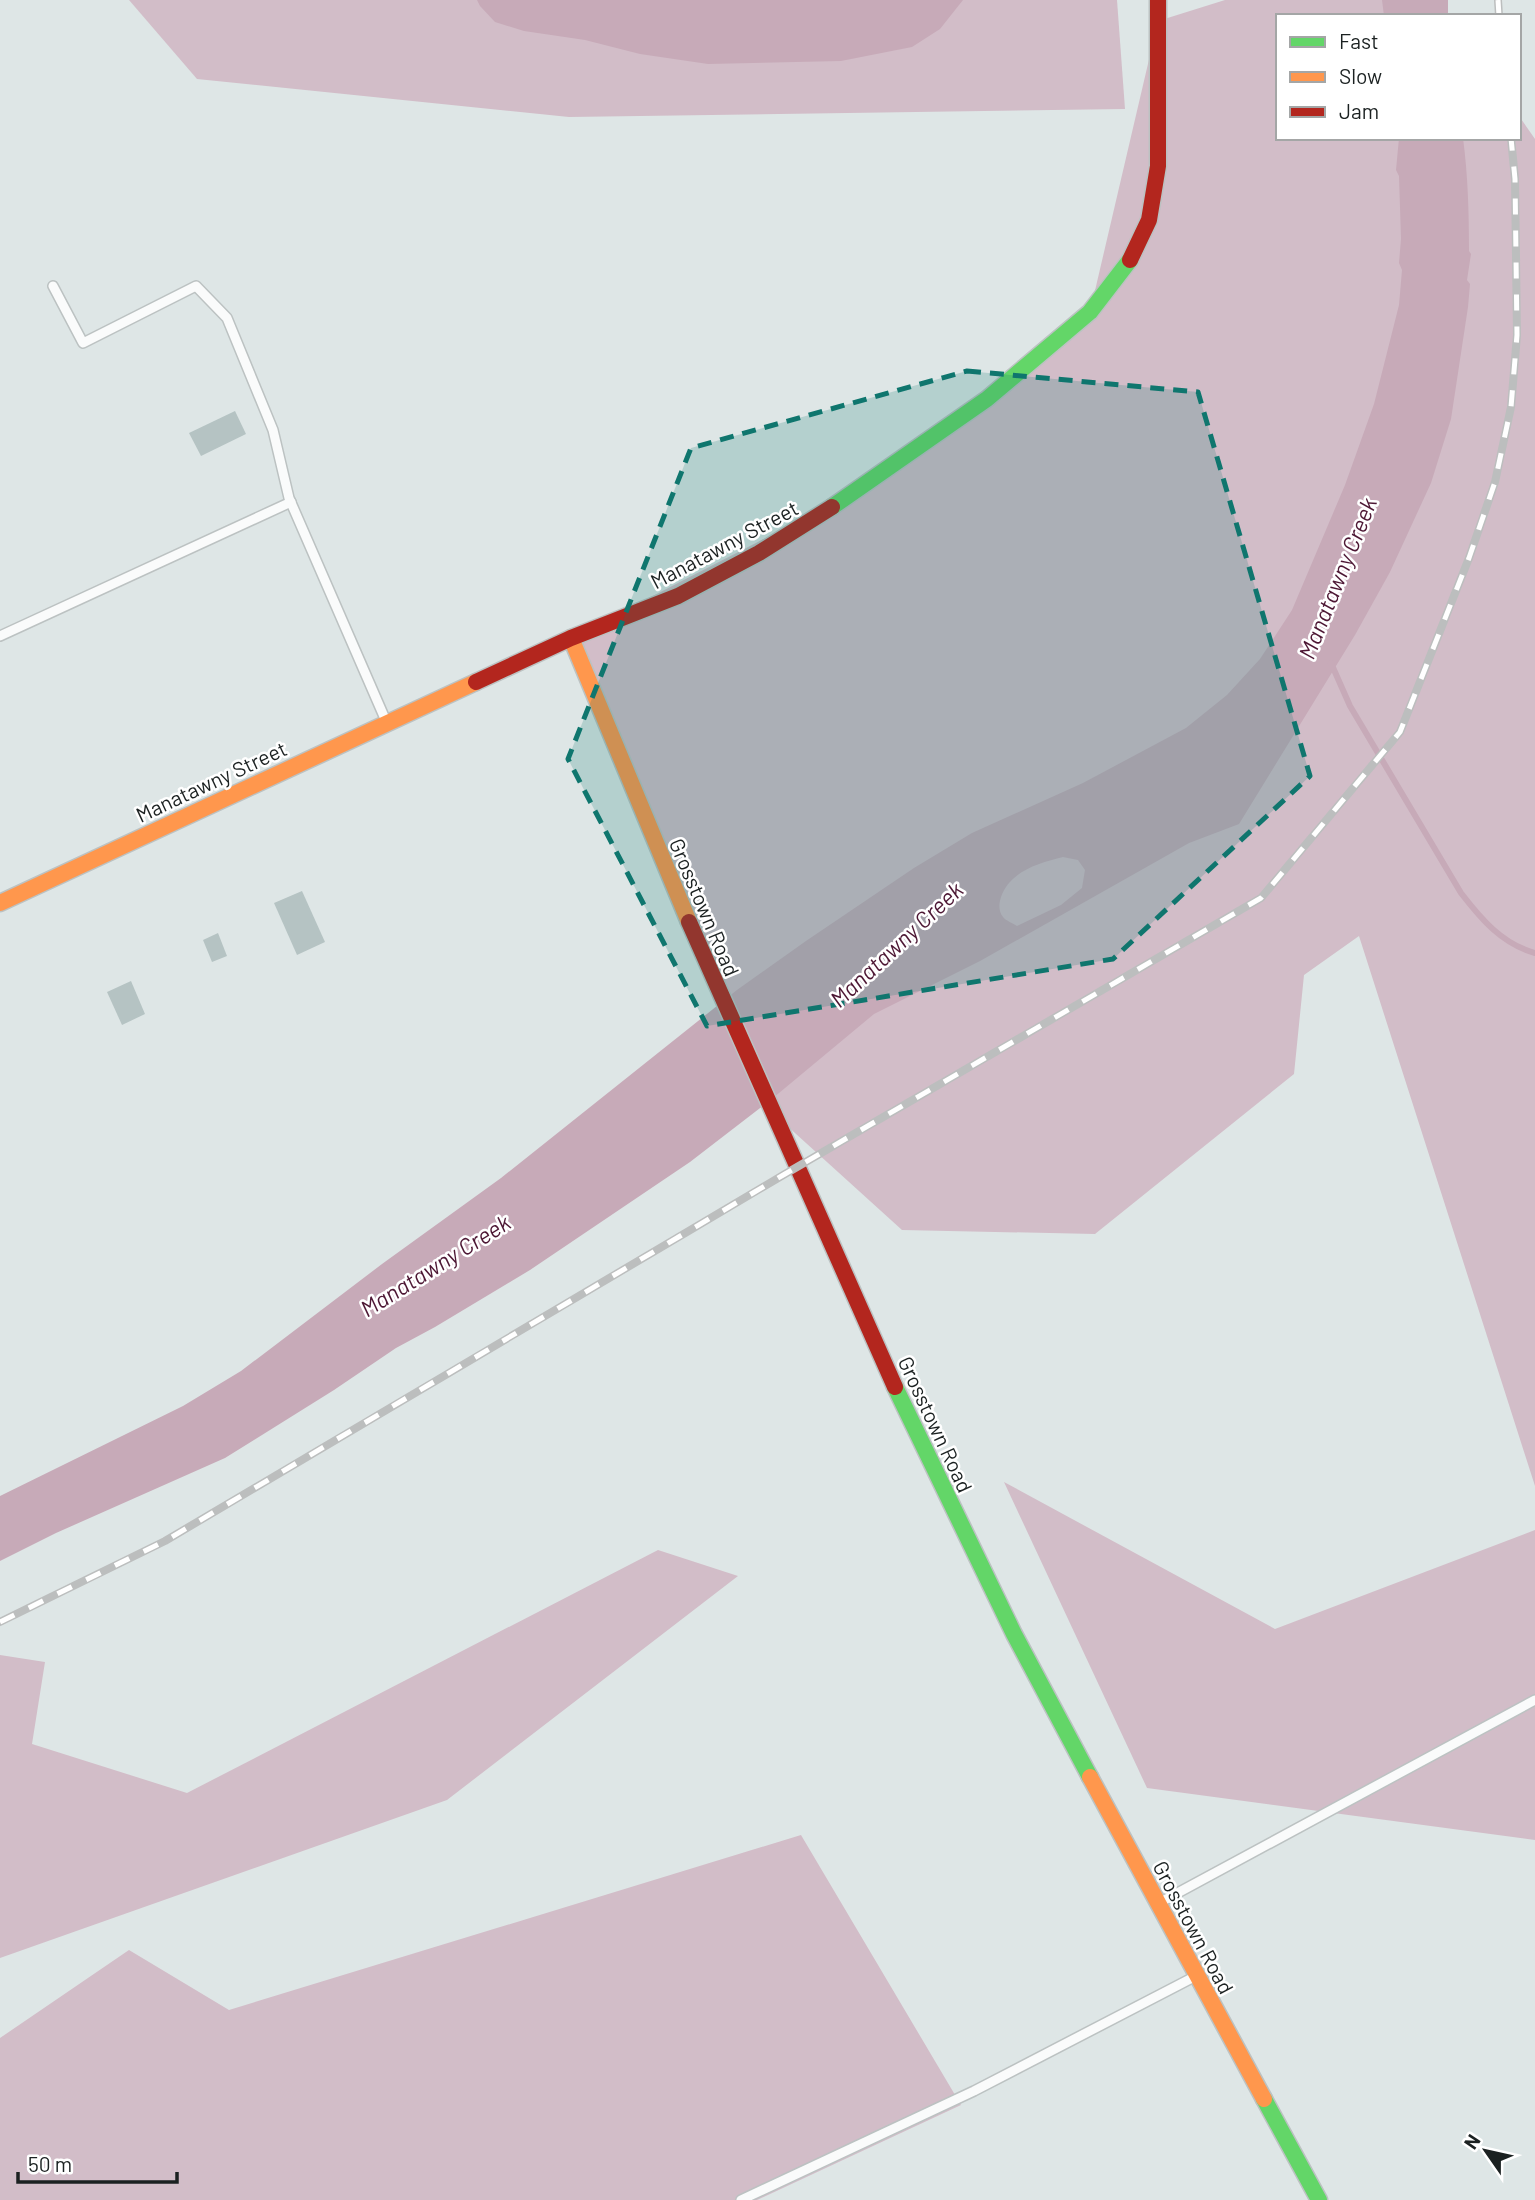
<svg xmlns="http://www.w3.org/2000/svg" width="1535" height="2200" font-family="Barlow,sans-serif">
	<rect width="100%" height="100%" fill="#dee6e6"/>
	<g fill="#d2bdc8">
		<polygon points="129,0 1117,0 1125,109 569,117 197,79"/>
		<polygon points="1225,0 1438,0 1449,16 1278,16 1278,138 1519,138 1519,116 1535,139 1535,1486 1359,936 1304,975 1294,1074 1095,1234 902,1230 774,1114 571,638 861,489 1090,312 1158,21"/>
		<polygon points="1004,1482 1275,1629 1535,1530 1535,1840 1147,1788"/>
		<polygon points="658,1550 738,1576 447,1800 0,1958 0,1655 45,1662 32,1744 187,1793"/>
		<polygon points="801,1835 961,2105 757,2200 0,2200 0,2038 129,1950 229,2010"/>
	</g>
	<g fill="#c7aab8" fill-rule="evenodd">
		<polygon points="477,0 963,0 940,29 912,47 841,61 708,64 640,54 585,40 524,31 495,22 480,6"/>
		<polygon points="1382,0 1448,0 1448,16 1384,16"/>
		<path d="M1399,138H1463C1468,176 1469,213 1469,251L1471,254L1467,280L1470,284L1468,307L1451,419L1431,483L1390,572L1355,635L1239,824L1189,843L980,961L874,1014L773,1098L690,1162L530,1270L435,1327L396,1348L334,1390L225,1458L56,1533L0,1561V1496L183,1406L241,1371L382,1264L501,1178L737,990L806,941L914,868L972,833L1083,783L1186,728L1227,695L1260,659L1292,610L1345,485L1374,404L1399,305L1402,270L1399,263L1401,239L1399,176L1396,170ZM1063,857L1078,860L1085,870L1082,888L1061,905L1017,926C1013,923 1006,921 1003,917C998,911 999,903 1001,897C1010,871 1039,863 1063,857Z"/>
	</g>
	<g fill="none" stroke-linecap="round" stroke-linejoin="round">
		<path stroke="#c7aab8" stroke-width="6" d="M1331,663L1350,706L1461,893C1481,919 1502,944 1535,953"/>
	</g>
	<g fill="#b5c3c3">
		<polygon points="235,411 246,434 201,456 189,433"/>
		<polygon points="302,891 325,942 297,955 274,903"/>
		<polygon points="218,933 227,956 212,962 203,940"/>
		<polygon points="131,981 145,1014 122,1025 107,992"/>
	</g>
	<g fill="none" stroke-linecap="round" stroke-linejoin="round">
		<defs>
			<g id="lane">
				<polyline points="53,286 83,343 196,286 227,318 273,430 289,498 386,721"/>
				<polyline points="0,636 291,502"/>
				<polyline points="1159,1903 1535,1700"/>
				<polyline points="741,2200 974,2091 1194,1977"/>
			</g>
			<g id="fast">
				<polyline points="832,507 987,399 1090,312 1130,260"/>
				<polyline points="895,1387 1014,1634 1090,1777"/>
				<polyline points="1264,2099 1319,2200"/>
			</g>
			<g id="slow">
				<polyline points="571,638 689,922"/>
				<polyline points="0,903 476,682"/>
				<polyline points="1090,1777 1264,2099"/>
			</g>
			<g id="jam">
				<polyline points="1130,260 1149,220 1158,166 1158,0"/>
				<polyline points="476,682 571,638 678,596 759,553 832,507"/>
				<polyline points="689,922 895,1387"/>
			</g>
		</defs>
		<use href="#lane" stroke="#bcc2c2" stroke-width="12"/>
		<use href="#fast" stroke="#bcc2c2" stroke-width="19"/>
		<use href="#slow" stroke="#bcc2c2" stroke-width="19"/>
		<use href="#jam" stroke="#bcc2c2" stroke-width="19"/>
		<use href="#lane" stroke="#fafbfb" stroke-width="9"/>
		<use href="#fast" stroke="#63d668" stroke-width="16"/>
		<use href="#slow" stroke="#ff974d" stroke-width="16"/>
		<use href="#jam" stroke="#b3261e" stroke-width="16"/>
		<defs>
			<g id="rail">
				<polyline points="1498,0 1499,16"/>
				<polyline points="0,1622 165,1541 785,1174 1261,898 1400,732 1469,558 1495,482 1511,407 1517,335 1515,179 1511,138"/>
			</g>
		</defs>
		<use href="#rail" stroke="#bcbebe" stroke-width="8"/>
		<use href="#rail" stroke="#fff" stroke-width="5" stroke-dasharray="16" stroke-linecap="butt"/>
	</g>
	<path fill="#0f766e" fill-opacity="0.2" stroke="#0f766e" stroke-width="5" stroke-dasharray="14 9" stroke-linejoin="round" d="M967,371L1198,392L1310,776L1113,959L707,1026L568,759L691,448Z"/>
	<g text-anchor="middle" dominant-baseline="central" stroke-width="5" stroke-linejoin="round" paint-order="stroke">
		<g font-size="21" fill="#1b2121" stroke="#fff">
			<text transform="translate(724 544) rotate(-28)">Manatawny Street</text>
			<text transform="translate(211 781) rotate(-25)">Manatawny Street</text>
			<text transform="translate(705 907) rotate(67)">Grosstown Road</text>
			<text transform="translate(936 1424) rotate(65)">Grosstown Road</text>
			<text transform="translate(1194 1927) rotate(62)">Grosstown Road</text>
		</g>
		<g font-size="23" font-style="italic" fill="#4d1734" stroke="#fff">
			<text transform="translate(1337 578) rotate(-68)">Manatawny Creek</text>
			<text transform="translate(896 944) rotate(-43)">Manatawny Creek</text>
			<text transform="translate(435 1265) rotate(-32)">Manatawny Creek</text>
		</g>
	</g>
	<rect x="1276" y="14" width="245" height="126" fill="#ffffff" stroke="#a4a6a6" stroke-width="2"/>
	<rect x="1290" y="37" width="35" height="10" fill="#63d668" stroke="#a4a6a6" stroke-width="2"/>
	<text x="1339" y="49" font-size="21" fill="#1b2121">Fast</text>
	<rect x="1290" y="72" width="35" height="10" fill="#ff974d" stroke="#a4a6a6" stroke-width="2"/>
	<text x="1339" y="84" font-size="21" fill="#1b2121">Slow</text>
	<rect x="1290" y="107" width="35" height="10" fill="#b3261e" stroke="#a4a6a6" stroke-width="2"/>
	<text x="1339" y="119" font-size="21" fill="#1b2121">Jam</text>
	<g transform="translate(1486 2151) rotate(304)" stroke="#ffffff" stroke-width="5" paint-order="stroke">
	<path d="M0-5L12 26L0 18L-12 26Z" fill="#1b2121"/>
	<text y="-10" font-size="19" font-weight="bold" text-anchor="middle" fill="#1b2121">N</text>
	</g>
	<path d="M18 2172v10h159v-10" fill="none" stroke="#1b2121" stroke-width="3.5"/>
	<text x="28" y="2172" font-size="21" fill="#1b2121" stroke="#ffffff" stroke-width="5" paint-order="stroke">50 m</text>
</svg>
